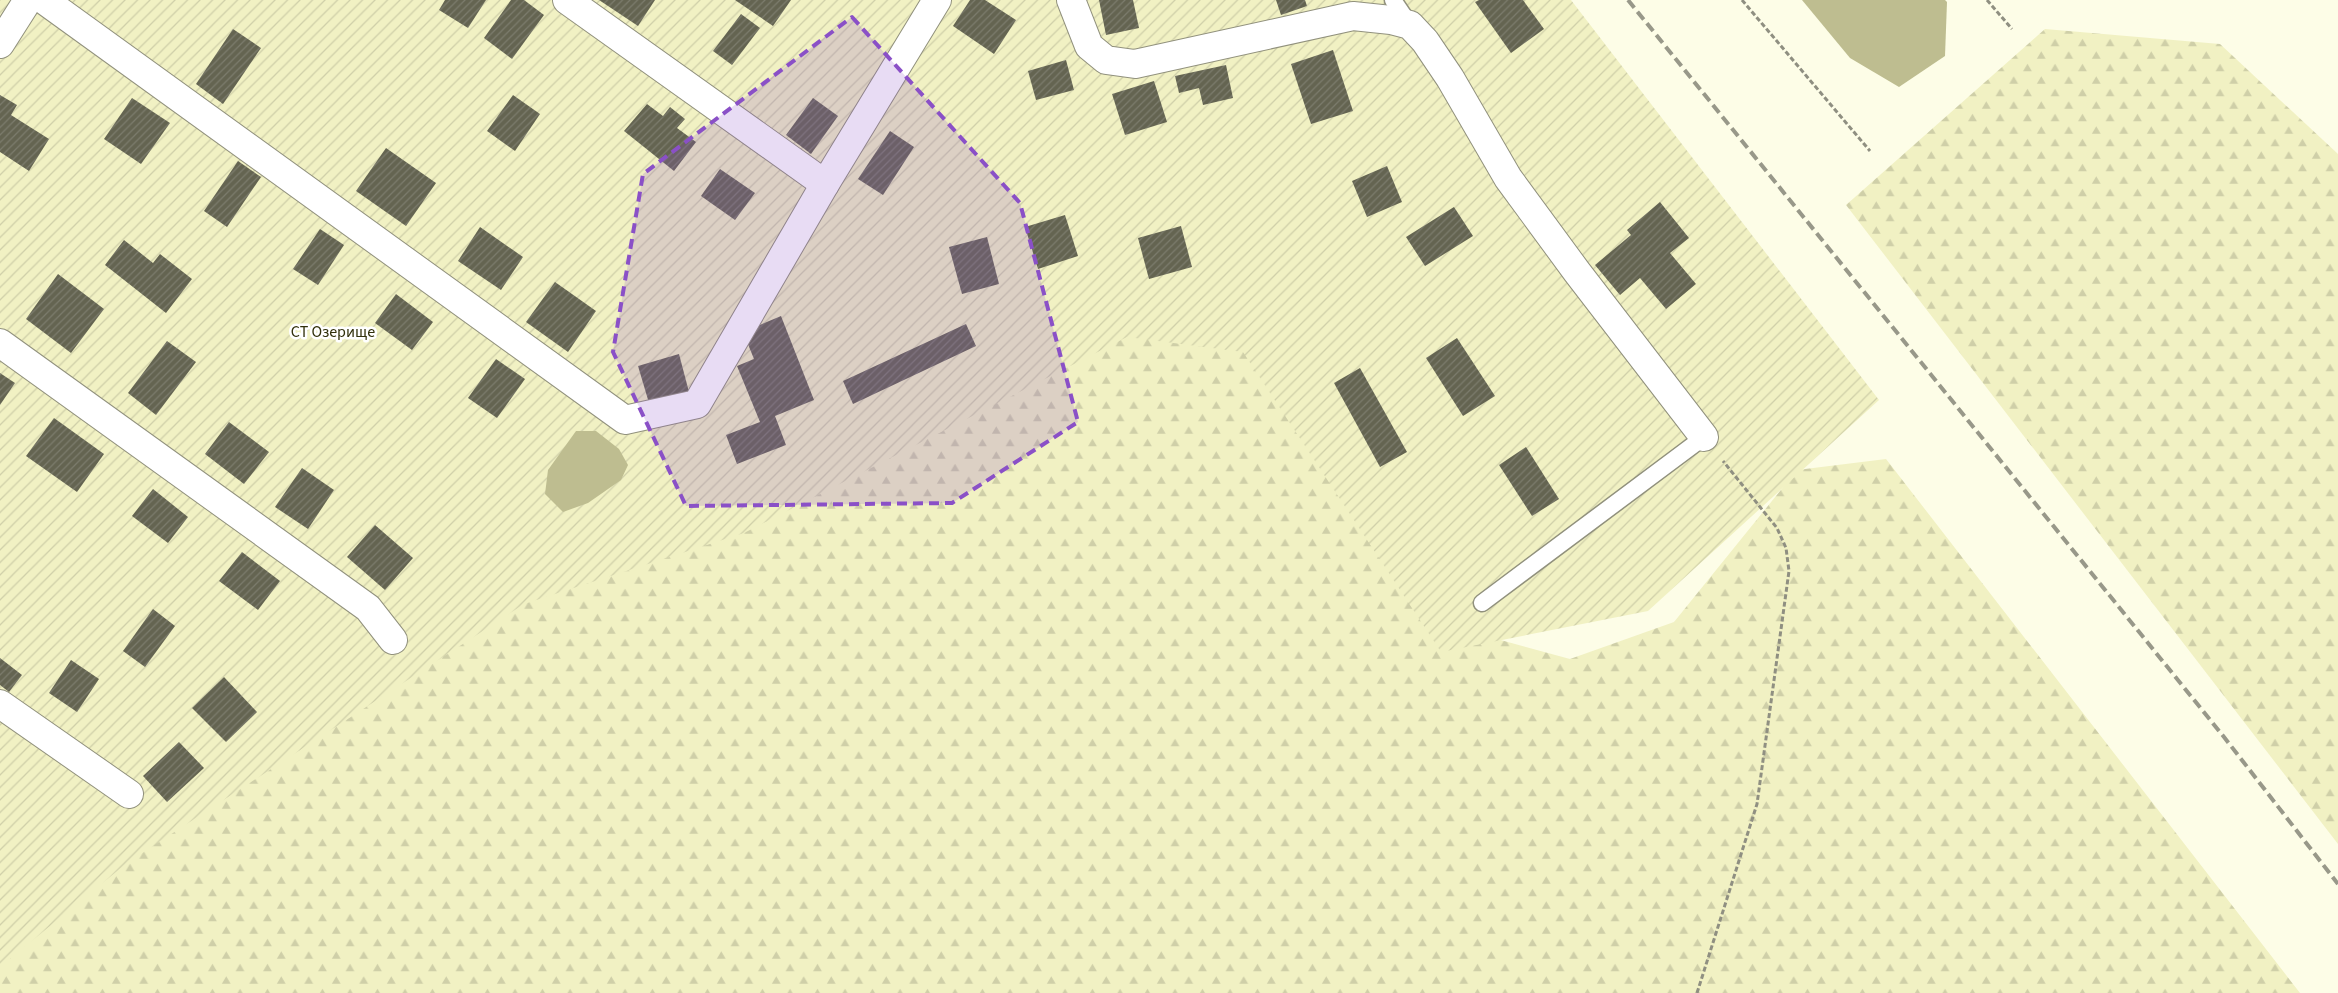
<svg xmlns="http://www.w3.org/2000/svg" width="2338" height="993" font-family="'Source Sans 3',sans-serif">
	<defs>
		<pattern id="forest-firs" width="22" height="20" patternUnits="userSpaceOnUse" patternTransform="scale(1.25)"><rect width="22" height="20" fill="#f1f1c3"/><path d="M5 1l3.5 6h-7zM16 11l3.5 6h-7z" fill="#cfcfa8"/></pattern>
		<pattern id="garden-furrows" width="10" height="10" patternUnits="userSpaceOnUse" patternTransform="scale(1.25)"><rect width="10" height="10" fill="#f1f1c3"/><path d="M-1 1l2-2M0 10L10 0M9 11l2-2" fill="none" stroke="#cfcfa8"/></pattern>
		<pattern id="building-hatch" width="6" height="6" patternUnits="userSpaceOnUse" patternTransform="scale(1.25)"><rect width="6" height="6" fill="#646451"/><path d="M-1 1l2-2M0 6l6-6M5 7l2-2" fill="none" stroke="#7c7c6d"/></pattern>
	</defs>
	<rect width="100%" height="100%" fill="#fdfde7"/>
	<g fill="url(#forest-firs)">
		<polygon points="2045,29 2220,44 2338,154 2338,844 1846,205"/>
		<polygon points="1127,323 1249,334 1446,625 1570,659 1674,622 1797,470 1886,459 2300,993 0,993 0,948 515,589"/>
	</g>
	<polygon fill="url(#garden-furrows)" points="0,0 1571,0 1879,400 1648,611 1441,652 1243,352 1127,337 744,533 524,604 127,863 0,967"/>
	<g fill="#bebd90">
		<polygon points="1802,0 1945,0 1947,2 1945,56 1899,87 1850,58"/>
		<polygon points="576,431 596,431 619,449 628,465 621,480 588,503 563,512 545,494 548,470"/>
	</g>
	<g fill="url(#building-hatch)">
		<polygon points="445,0 486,0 468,28 439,10"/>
		<polygon points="511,0 524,0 544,15 512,59 484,38"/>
		<polygon points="599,0 655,0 638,26"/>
		<polygon points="735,0 791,0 773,26"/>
		<polygon points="970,0 985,0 1016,20 994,54 953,26"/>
		<polygon points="1099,0 1133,0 1139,28 1106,35"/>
		<polygon points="1276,0 1305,0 1307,6 1281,15"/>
		<polygon points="1479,0 1523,0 1544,29 1511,53 1475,2"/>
		<polygon points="741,14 760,28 732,65 713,51"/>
		<polygon points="233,29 261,48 223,104 196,84"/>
		<polygon points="1333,50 1353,111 1311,124 1291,64"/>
		<polygon points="1066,60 1074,90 1036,100 1028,71"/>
		<polygon points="1226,65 1233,98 1203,105 1199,88 1179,93 1175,76"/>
		<polygon points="1154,81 1167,122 1125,135 1112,94"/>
		<polygon points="0,95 17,105 11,115 49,139 29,171 0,152"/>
		<polygon points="513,95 540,114 515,151 487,131"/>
		<polygon points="132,98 170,123 141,164 104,139"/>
		<polygon points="813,98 838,116 811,154 786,135"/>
		<polygon points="647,104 663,116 670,107 685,119 677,128 696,142 674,171 624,131"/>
		<polygon points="890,131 914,147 883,195 858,179"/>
		<polygon points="386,148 436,183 406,226 356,191"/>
		<polygon points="238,161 261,177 227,227 204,211"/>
		<polygon points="1387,166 1402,202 1367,217 1352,181"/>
		<polygon points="720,169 755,193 735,220 701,196"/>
		<polygon points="1660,202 1689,238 1670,253 1696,284 1666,309 1640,278 1620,295 1595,265 1631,235 1627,230"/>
		<polygon points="1454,207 1473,236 1425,266 1406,237"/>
		<polygon points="1065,215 1078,256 1038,269 1025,227"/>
		<polygon points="1181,226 1192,267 1149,279 1138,238"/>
		<polygon points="480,227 523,257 501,290 458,261"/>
		<polygon points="320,229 344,245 318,285 293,269"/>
		<polygon points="987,237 999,284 962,294 949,247"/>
		<polygon points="124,240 153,263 160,254 192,279 166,313 105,265"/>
		<polygon points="58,274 104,309 71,353 26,319"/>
		<polygon points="555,282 596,311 568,352 526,322"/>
		<polygon points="396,294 433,322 412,350 375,323"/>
		<polygon points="781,316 814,400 775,416 786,445 737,464 726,435 760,422 737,366 754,359 743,332"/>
		<polygon points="966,324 976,346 853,404 843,381"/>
		<polygon points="1457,338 1495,396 1463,416 1426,358"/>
		<polygon points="167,341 196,362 156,415 128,393"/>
		<polygon points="679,354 689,392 649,403 638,366"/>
		<polygon points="496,359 525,379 497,418 468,398"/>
		<polygon points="1360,368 1407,452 1380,467 1334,383"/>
		<polygon points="0,373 15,383 0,405"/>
		<polygon points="54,418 104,454 77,492 26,456"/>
		<polygon points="229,422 269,452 244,484 205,454"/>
		<polygon points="1526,447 1559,499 1532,516 1499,465"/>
		<polygon points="302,468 334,490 308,529 275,507"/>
		<polygon points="153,489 188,517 168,543 132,516"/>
		<polygon points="375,525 413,558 385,590 347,557"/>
		<polygon points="242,552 280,581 258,610 219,581"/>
		<polygon points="153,609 175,626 145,667 123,651"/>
		<polygon points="0,658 22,675 9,692 0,685"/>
		<polygon points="71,660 99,679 77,712 49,693"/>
		<polygon points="224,677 257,712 226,742 192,708"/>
		<polygon points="179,742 204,768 167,802 143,776"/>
	</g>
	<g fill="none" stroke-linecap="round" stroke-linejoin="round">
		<defs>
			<g id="lane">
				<polyline points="1393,0 1410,25"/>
				<polyline points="1482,603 1704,437"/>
			</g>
			<g id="street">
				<polyline points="44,0 625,420 697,404 825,184 937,0"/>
				<polyline points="567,0 825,184"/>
				<polyline points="1071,0 1089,46 1106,60 1135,64 1353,16 1391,20 1410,25 1425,41 1450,78 1508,178 1577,272 1704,437"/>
				<polyline points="0,44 28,0"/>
				<polyline points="0,343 368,608 393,640"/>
				<polyline points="0,704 129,794"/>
			</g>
		</defs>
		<use href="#lane" stroke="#91917d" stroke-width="19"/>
		<use href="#street" stroke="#91917d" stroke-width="30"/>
		<g stroke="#8f8f81" stroke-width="3" stroke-dasharray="5 2.5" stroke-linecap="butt">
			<polyline points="1742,0 1870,151"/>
			<polyline points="1987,0 2012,29"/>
			<polyline points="1697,993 1757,804 1789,571 1786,548 1777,528 1723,461"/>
		</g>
		<use href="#lane" stroke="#fff" stroke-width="16"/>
		<use href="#street" stroke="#fff" stroke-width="28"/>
		<polyline stroke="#989889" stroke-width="4" stroke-dasharray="10 5" stroke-linecap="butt" points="1628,0 2224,737 2338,884"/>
	</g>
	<path fill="#8a50c7" fill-opacity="0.2" stroke="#8a50c7" stroke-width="4" stroke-dasharray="10 6" stroke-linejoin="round" d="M852,17L1020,203L1078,422L952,503L686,506L613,352L643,174Z"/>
	<g text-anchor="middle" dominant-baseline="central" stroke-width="5" stroke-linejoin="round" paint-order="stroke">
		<g font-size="16" fill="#31300b" stroke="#fff">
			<text x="333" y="332">СТ Озерище</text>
		</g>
	</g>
</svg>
